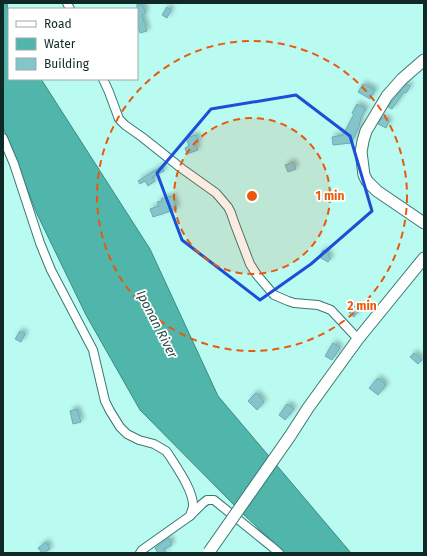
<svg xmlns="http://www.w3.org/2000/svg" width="427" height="556" font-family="'Fira Sans',sans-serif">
	<defs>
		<filter id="shadow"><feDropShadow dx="3" dy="-3" stdDeviation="2" flood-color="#0004"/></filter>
	</defs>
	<rect width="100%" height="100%" fill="#b9faf1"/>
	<polygon fill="#50b5aa" stroke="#3c8b82" points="3,3 7,3 9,24 9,79 41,79 150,249 218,396 351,553 285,553 243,514 140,410 86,315 37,214 3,127"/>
	<g fill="#84c4cb" stroke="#6cabb2" filter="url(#shadow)">
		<polygon points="137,3 139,3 139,6 142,4 146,13 142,15 147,31 140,33 139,28 137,29"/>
		<polygon points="167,7 171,10 167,18 162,15"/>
		<polygon points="363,84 375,90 370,99 358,92"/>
		<polygon points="407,84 410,86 406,93 404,92 392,109 388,107 393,100"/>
		<polygon points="357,104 366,109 361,117 359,127 351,143 333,145 332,137 343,135 354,114 352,113"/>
		<polygon points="382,117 389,121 386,128 378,124"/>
		<polygon points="196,135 199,142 195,143 198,150 187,154 185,148 189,146 186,138"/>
		<polygon points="293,162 296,169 288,172 285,165"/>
		<polygon points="162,166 164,171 152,177 155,181 148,186 145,181 140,184 138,181"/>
		<polygon points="173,196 177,209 153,217 150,209 159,206 157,202 162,201 161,199"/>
		<polygon points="323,250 329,254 328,256 331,258 328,262 319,257"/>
		<polygon points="355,306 360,309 354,317 349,313"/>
		<polygon points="20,331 25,334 21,342 15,339"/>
		<polygon points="333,343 340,348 332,360 325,356"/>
		<polygon points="414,353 422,360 418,364 410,357"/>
		<polygon points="378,378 386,385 378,395 369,388"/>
		<polygon points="256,393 264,402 257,410 248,401"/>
		<polygon points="287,404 294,409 285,420 279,415"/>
		<polygon points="77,409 81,422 73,424 70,411"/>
		<polygon points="169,538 172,545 164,549 166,553 158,553 155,548"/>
		<polygon points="46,542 50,549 44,553 42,553 38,548"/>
	</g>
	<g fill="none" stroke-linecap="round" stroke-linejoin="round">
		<defs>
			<g id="street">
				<polyline points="67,3 70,9"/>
				<polyline points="103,79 109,92 119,119 125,125 142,137 181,168 216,193 228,207 231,213 234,222 250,264 257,275 274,295 288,301 294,303 318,305 331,310 358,339"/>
				<path d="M3,138L14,164L40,243L51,270L93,350L105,401L110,411L120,427L127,434L139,440L154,444L166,451L169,455C177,468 194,491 193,507C192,510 191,513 190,516"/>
				<polyline points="140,553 142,550 190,516 202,504 207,500 214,500 271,546 279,553"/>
			</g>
			<g id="secondary">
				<polyline points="424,60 402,79 387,96 366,131 363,141 361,152 364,175 367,181 377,191 424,223"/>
				<polyline points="290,436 308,408 358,339 424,258"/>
			</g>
		</defs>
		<use href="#street" stroke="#3a7871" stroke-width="10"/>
		<use href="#secondary" stroke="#3a7871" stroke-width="13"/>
		<use href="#street" stroke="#fff" stroke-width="8"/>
		<use href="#secondary" stroke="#fff" stroke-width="11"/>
		<defs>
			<polyline id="secondary-bridge" points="209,552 290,436"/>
		</defs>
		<use href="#secondary-bridge" stroke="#3a7871" stroke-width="13" stroke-linecap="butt"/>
		<use href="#secondary-bridge" stroke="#fff" stroke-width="11"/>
	</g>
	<path fill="none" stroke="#1d4ed8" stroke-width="3" stroke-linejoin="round" d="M296,95L350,136L372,211L311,264L260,300L182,240L157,173L211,109Z"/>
	<circle cx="252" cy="196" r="78" fill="#e8590c" fill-opacity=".12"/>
	<g fill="none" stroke="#e8590c" stroke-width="2" stroke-dasharray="7 5">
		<circle cx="252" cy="196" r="78"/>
		<circle cx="252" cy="196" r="155"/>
	</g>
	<g text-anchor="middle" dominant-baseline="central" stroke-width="3.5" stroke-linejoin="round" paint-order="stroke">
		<g font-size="13" font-style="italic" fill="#2b4b47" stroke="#fff">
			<text transform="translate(157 324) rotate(63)">Iponan River</text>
		</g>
	</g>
	<circle cx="252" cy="196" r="6" fill="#e8590c" stroke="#fff" stroke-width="2"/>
	<g font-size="12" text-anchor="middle" font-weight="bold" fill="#e8590c" stroke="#fff" stroke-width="3.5" stroke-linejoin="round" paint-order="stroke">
		<text x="330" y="200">1 min</text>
		<text x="362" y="310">2 min</text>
	</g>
	<rect width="427" height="556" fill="none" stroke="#0f2926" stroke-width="8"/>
	<rect x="8" y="8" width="130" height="72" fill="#ffffff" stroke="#9fa9a8"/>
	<rect x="16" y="21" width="20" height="6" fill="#ffffff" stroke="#9fa9a8"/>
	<text x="44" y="28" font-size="12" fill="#0f2926">Road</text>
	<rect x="16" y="38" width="20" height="12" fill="#50b5aa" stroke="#9fa9a8"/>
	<text x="44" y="48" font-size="12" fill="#0f2926">Water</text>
	<rect x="16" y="58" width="20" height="12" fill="#84c4cb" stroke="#9fa9a8"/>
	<text x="44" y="68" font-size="12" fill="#0f2926">Building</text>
</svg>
